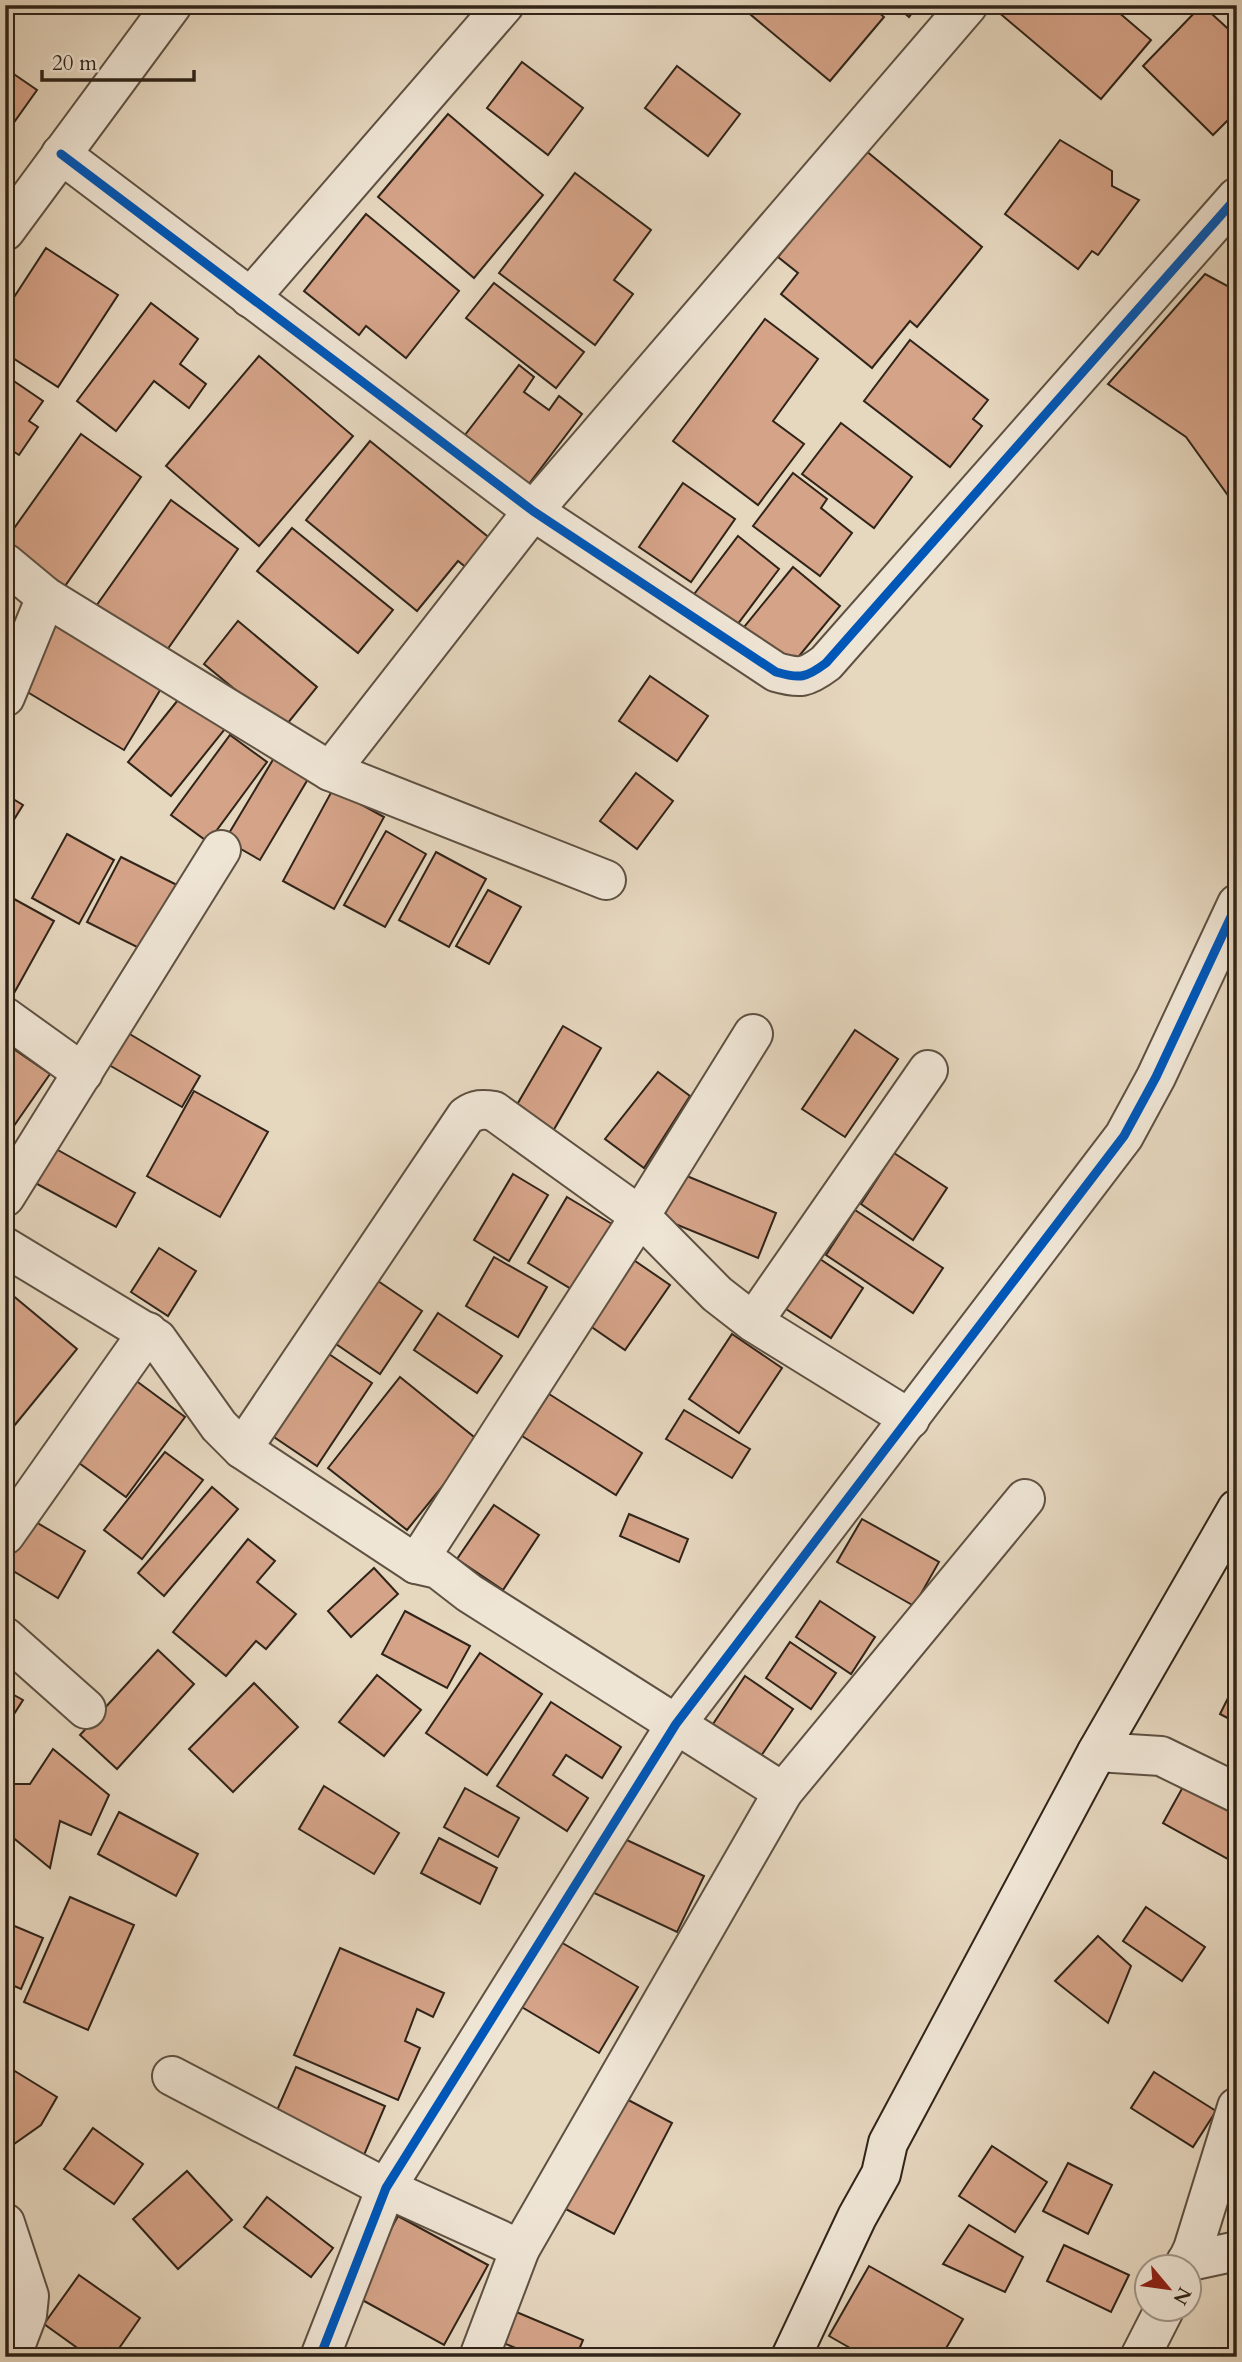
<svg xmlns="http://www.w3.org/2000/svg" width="1242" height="2362" font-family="Cardo,serif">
	<rect width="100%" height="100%" fill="#e6d7bf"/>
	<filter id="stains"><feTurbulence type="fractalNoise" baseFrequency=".00286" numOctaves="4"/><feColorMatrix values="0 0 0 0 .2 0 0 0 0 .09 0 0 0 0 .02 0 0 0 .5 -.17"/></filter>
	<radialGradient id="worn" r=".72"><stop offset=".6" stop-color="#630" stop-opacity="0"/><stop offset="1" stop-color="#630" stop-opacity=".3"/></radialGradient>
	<g fill="#d5a388" stroke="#302419" stroke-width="2">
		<polygon points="739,5 870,5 884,17 830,81"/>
		<polygon points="895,5 918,5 909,17"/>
		<polygon points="990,5 1110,5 1151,40 1101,99"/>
		<polygon points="1202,5 1237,37 1237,111 1213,135 1143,66"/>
		<polygon points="522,62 583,108 548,155 487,108"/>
		<polygon points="677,66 740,114 708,156 645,108"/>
		<polygon points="5,68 37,90 5,135"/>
		<polygon points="448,114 543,195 474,278 378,197"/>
		<polygon points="1060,140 1112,171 1112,186 1139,200 1098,255 1092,251 1078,269 1005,214"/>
		<polygon points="865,150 982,247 917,327 910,321 872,368 781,294 798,273 778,257"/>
		<polygon points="575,173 651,230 614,280 633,294 595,345 499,273"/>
		<polygon points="366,214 459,291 406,358 366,326 359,335 304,291"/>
		<polygon points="46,248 118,295 58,387 5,353 5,311"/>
		<polygon points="1205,274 1237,291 1237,508 1186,437 1108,384"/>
		<polygon points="494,283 584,352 556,388 466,318"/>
		<polygon points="151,303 198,339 180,364 206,384 189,408 154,381 116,431 77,401"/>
		<polygon points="765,319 818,359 773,421 804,444 758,505 673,441"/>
		<polygon points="910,340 988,400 973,419 982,426 950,467 864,401"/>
		<polygon points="259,356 353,436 259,546 166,466"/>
		<polygon points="519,365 534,377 524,392 549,410 559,396 582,414 522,493 458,444"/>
		<polygon points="5,375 43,401 29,421 38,427 19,455 5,446"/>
		<polygon points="841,423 912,477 874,528 802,474"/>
		<polygon points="81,434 141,477 65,586 5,544 5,541"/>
		<polygon points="370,441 492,540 468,569 458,561 417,611 306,520"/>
		<polygon points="793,473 827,499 821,508 852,533 820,576 753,526"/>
		<polygon points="683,483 735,519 691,582 639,547"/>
		<polygon points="171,500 238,549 162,657 94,609"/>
		<polygon points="292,528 393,610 358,653 257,571"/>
		<polygon points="738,536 779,569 734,629 692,597"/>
		<polygon points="793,567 840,606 791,666 744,627"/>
		<polygon points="52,621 162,687 124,750 14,684"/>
		<polygon points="238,621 317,687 283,729 204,664"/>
		<polygon points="650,676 708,716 677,761 619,721"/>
		<polygon points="182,695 225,729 171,796 128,762"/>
		<polygon points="230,735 267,762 208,842 171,815"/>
		<polygon points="274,758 308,779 260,860 225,840"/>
		<polygon points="636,773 673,801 637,849 600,821"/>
		<polygon points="333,789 384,817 334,909 283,881"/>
		<polygon points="5,794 23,805 5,834"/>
		<polygon points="386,831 426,854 385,927 344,905"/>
		<polygon points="67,834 114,860 79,924 32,898"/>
		<polygon points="436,852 486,879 449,947 399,920"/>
		<polygon points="121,857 179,886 145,951 87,922"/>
		<polygon points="488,890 521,907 489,964 456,946"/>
		<polygon points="5,894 54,921 8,1004 5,1002"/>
		<polygon points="563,1026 601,1048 553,1131 515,1108"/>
		<polygon points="855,1030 898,1059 845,1137 802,1109"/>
		<polygon points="128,1033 200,1076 182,1107 109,1065"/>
		<polygon points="5,1043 50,1074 9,1133 5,1131"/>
		<polygon points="658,1072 690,1096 644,1168 605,1139"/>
		<polygon points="194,1091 268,1132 220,1217 147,1176"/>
		<polygon points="47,1144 135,1193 116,1227 28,1179"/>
		<polygon points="894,1153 947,1188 913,1240 861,1204"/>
		<polygon points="513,1174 548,1195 509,1261 474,1240"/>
		<polygon points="682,1174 776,1213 758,1258 663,1219"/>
		<polygon points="567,1197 612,1224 573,1290 528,1263"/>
		<polygon points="855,1210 943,1268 913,1313 826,1255"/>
		<polygon points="159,1248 196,1271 168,1316 131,1292"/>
		<polygon points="625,1254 670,1285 625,1350 580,1319"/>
		<polygon points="494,1257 547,1287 518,1337 466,1306"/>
		<polygon points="820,1259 863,1288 831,1338 786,1309"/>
		<polygon points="378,1281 422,1311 380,1374 336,1344"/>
		<polygon points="5,1289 77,1349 14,1426 5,1419"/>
		<polygon points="438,1313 502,1356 477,1393 414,1350"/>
		<polygon points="732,1334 782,1368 739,1433 689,1399"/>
		<polygon points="320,1348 372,1383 317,1466 265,1431"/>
		<polygon points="127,1374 185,1417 126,1497 68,1455"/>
		<polygon points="400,1377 479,1441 407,1530 328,1468"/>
		<polygon points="549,1394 642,1453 616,1495 522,1436"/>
		<polygon points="684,1410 750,1449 732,1478 666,1439"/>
		<polygon points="165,1452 203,1480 142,1559 104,1530"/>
		<polygon points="212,1487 238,1509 164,1596 138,1573"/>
		<polygon points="494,1505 539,1535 503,1590 457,1559"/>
		<polygon points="629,1514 688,1539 679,1562 620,1536"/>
		<polygon points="29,1518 85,1551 58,1598 5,1566 5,1557"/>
		<polygon points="862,1519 939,1562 914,1606 837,1562"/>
		<polygon points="248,1539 275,1561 257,1582 296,1614 266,1649 256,1641 226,1676 173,1632"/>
		<polygon points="374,1568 398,1594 351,1637 328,1611"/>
		<polygon points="820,1601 875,1637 851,1674 796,1637"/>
		<polygon points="405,1611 470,1646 447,1688 382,1654"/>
		<polygon points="790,1642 836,1673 811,1709 766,1678"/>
		<polygon points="158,1650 194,1684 117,1769 80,1735"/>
		<polygon points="480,1653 542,1694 487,1775 426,1733"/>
		<polygon points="377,1675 421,1710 384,1756 339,1722"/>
		<polygon points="745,1676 793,1709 759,1759 711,1727"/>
		<polygon points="1237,1680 1237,1723 1220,1714"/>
		<polygon points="254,1683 298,1727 233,1792 189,1749"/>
		<polygon points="5,1690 23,1700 5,1728"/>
		<polygon points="551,1702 621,1747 602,1778 566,1755 553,1775 588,1798 567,1831 497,1786"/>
		<polygon points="53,1749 109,1795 91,1835 60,1821 50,1868 5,1831 5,1784 30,1784"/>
		<polygon points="1184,1785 1237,1814 1237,1864 1163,1823"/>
		<polygon points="324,1786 399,1833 374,1874 299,1829"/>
		<polygon points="465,1788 519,1818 498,1857 444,1827"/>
		<polygon points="119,1812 198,1854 176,1896 98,1854"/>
		<polygon points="616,1835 704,1876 677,1932 590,1891"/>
		<polygon points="439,1838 497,1868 480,1904 421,1873"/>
		<polygon points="70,1897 134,1925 88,2030 24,2002"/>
		<polygon points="1146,1907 1205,1947 1182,1981 1123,1941"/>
		<polygon points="5,1922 43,1938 21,1989 5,1982"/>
		<polygon points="1098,1936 1131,1966 1108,2023 1055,1981"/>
		<polygon points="559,1941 638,1987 599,2053 520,2006"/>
		<polygon points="340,1948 444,1993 433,2017 417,2009 405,2041 420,2048 398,2100 294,2055"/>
		<polygon points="5,2065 57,2097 41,2125 14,2144 5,2138"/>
		<polygon points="296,2067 385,2106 364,2155 274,2117"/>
		<polygon points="1154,2072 1216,2111 1193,2147 1131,2108"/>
		<polygon points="615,2093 672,2123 614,2234 556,2204"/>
		<polygon points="93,2128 143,2164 114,2204 64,2169"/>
		<polygon points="992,2146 1047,2182 1015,2232 959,2196"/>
		<polygon points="1068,2163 1112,2185 1088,2234 1043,2211"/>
		<polygon points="187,2171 232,2220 178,2269 133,2219"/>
		<polygon points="267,2197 333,2248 311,2277 244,2227"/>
		<polygon points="398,2216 488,2265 444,2345 355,2296"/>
		<polygon points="969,2225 1023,2257 1005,2292 943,2264"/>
		<polygon points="1064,2245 1129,2275 1111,2312 1047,2281"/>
		<polygon points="869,2266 963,2319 941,2357 866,2357 829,2336"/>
		<polygon points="79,2275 140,2318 113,2357 90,2357 44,2324"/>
		<polygon points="514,2311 583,2340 576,2357 537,2357 501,2342"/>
	</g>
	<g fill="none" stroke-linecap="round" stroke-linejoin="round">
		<defs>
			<g id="street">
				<path d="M61,154L533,511L776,672C800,679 806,678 826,663L1237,197"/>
				<polyline points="5,231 172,5"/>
				<polyline points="250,298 504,5"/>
				<polyline points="5,563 46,597 330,771 606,880"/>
				<polyline points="5,697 46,597"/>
				<polyline points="330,771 533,511 968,5"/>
				<polyline points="5,1017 83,1073"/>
				<polyline points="5,1197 221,850"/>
				<polyline points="5,1247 157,1339 219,1426 242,1449 416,1564 438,1569 469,1593 783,1792"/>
				<polyline points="753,1322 928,1070"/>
				<path d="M242,1449L466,1116C476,1109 483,1109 494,1111L640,1216L717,1294L753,1322L910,1419"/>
				<polyline points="5,1535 148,1332"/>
				<polyline points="416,1564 640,1216 753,1034"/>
				<polyline points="5,1637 86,1709"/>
				<polyline points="1097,1752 1161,1756 1237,1793"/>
				<polyline points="172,2076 386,2188 520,2249"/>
				<polyline points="5,2223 29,2296 27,2315 11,2357"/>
				<polyline points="1186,2262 1237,2251"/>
				<polyline points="1184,2268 1193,2249 1237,2107"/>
				<polyline points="320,2357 386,2188 676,1724 1124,1136 1156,1077 1237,904"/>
				<polyline points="479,2357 520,2249 783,1792 1025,1499"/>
				<polyline points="1140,2357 1164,2310"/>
			</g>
			<polyline id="secondary" points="791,2357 857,2217 881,2174 888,2143 1097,1752 1237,1509"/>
		</defs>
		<use href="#street" stroke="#5e5142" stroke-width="42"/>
		<use href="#secondary" stroke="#302419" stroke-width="42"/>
		<use href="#street" stroke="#efe5d5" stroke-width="38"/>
		<use href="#secondary" stroke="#efe5d5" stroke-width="38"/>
		<defs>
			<g id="cycleway">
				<path d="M61,154L533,511L776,672C800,679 806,678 826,663L1237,197"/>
				<polyline points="320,2357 386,2188 676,1724 1124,1136 1156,1077 1237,904"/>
			</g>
		</defs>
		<use href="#cycleway" stroke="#efe5d5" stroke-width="13"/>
		<use href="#cycleway" stroke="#0057b8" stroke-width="9"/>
	</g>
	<rect width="1242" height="2362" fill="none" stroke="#e6d7bf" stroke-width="28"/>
	<rect x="7" y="7" width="1228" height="2348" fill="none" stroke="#302419" stroke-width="3.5"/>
	<rect x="14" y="14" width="1214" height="2334" fill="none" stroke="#302419" stroke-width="2"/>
	<g transform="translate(1168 2288) rotate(119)"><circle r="33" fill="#efe5d5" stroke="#a3988a" stroke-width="2"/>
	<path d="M0-5L12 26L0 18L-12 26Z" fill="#8f2418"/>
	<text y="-10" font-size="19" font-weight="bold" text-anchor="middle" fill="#302419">N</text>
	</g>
	<path d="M42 70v10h152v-10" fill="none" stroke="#302419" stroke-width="3.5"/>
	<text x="52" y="70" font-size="21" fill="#302419" stroke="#efe5d5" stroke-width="5" paint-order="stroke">20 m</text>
	<rect width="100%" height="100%" filter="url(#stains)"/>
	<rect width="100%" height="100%" fill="url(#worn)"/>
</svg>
